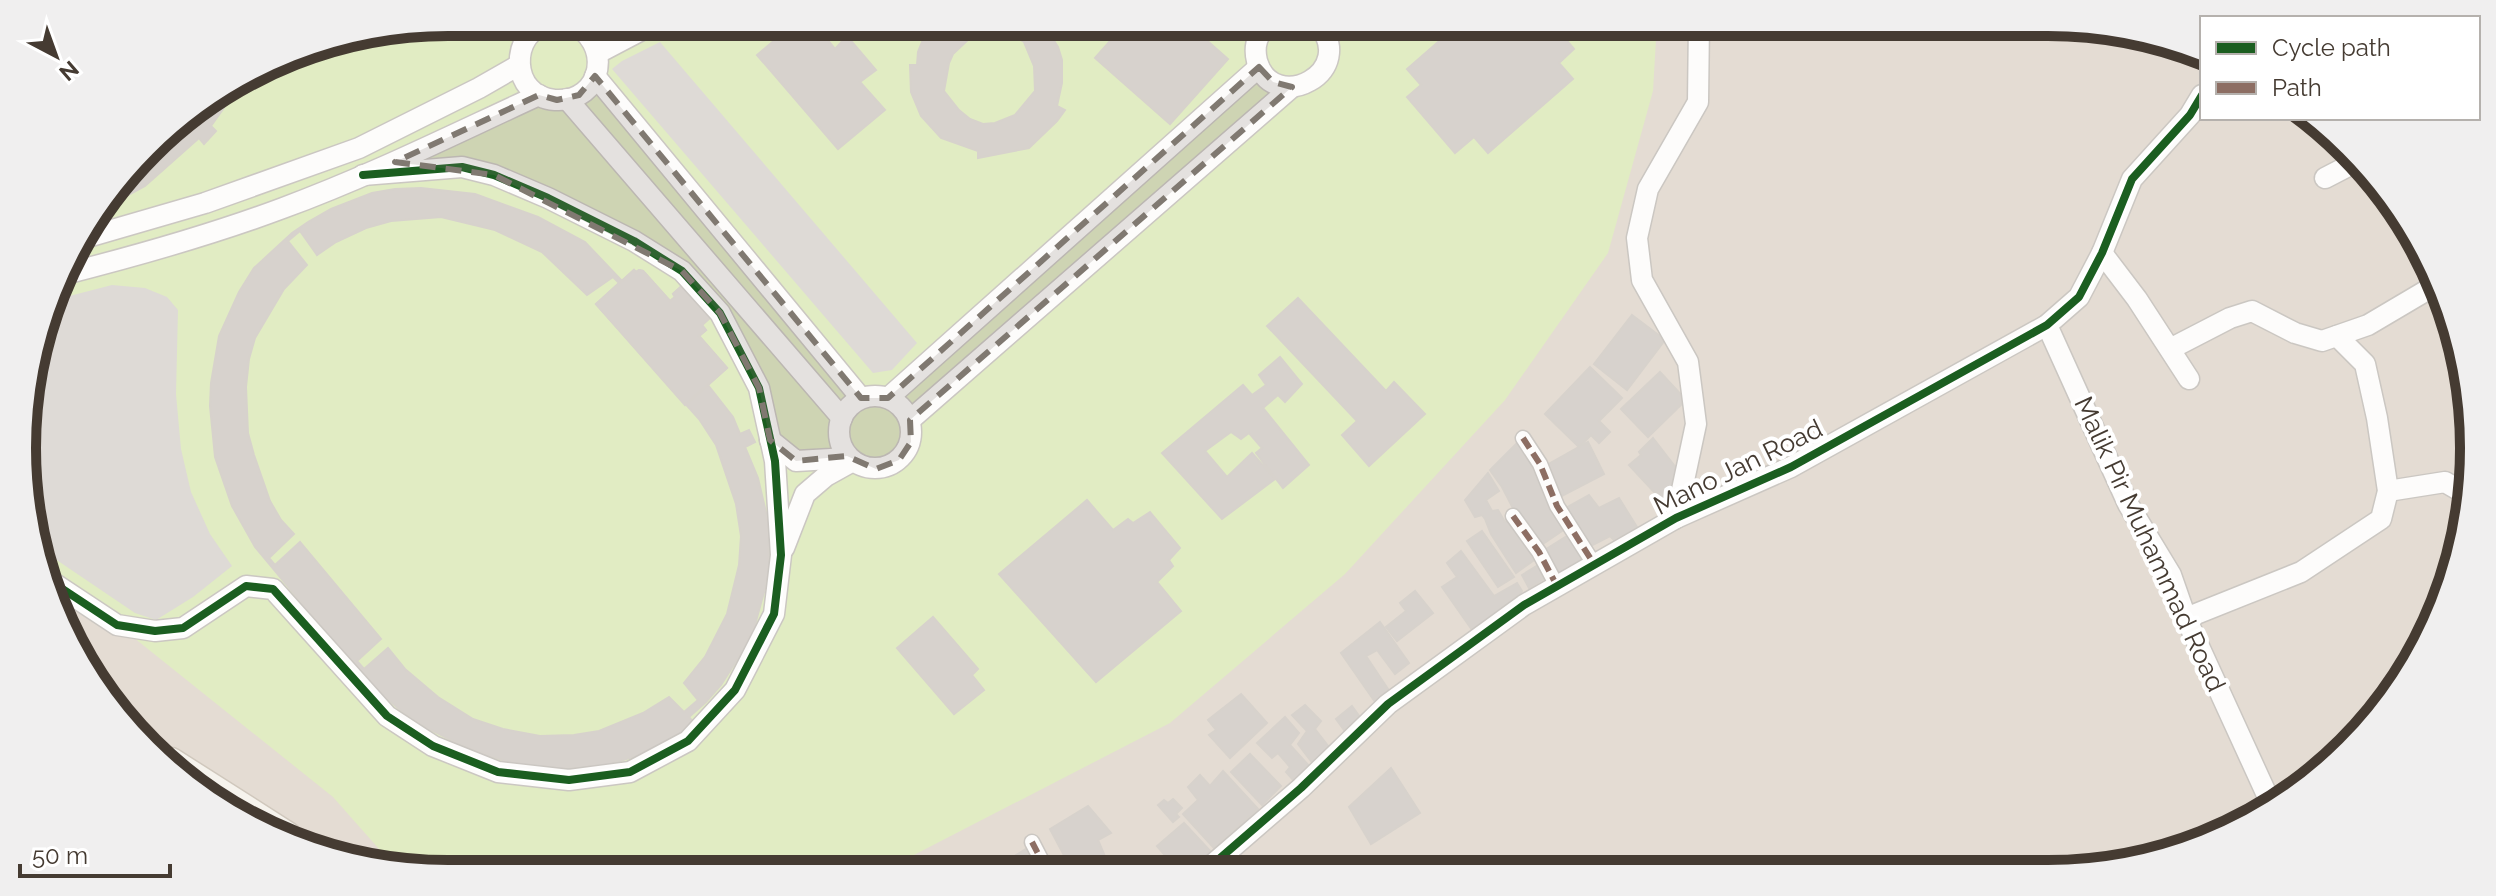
<svg xmlns="http://www.w3.org/2000/svg" width="2496" height="896" font-family="Raleway,sans-serif">
	<rect width="100%" height="100%" fill="#efebe6"/>
	<polygon fill="#e4dcd3" points="448,22 2048,22 2158,36 2202,58 2202,118 2314,118 2417,235 2470,392 2460,558 2417,661 2329,768 2236,830 2104,870 448,874 338,860 211,802 94,685 36,558 26,393 66,259 167,128 285,54"/>
	<polygon fill="#e1ecc3" points="448,22 1657,22 1653,91 1608,253 1505,400 1345,574 1170,723 879,873 448,874 395,867 333,797 38,561 26,393 66,259 167,128 285,54"/>
	<g fill="#dedad6">
		<polygon points="660,42 917,343 892,370 873,373 612,69 622,61"/>
		<polygon points="112,285 145,288 167,297 178,310 176,394 181,449 191,492 210,534 232,566 193,597 156,620 135,613 36,546 26,393 54,300"/>
	</g>
	<g fill="#d7d2cd" stroke="#d7d2cc" stroke-width="2" fill-rule="evenodd">
		<polygon points="796,22 813,22 835,49 847,36 876,70 860,82 885,110 838,149 757,55"/>
		<polygon points="937,22 990,22 990,28 971,37 953,54 949,63 944,91 959,110 970,119 983,124 995,123 1015,115 1035,91 1034,66 1024,42 997,25 998,22 1042,22 1058,47 1062,60 1062,83 1057,106 1065,110 1057,121 1029,148 978,158 978,151 941,138 921,116 911,92 910,65 917,65 918,52 926,32"/>
		<polygon points="1127,22 1186,22 1228,59 1170,124 1095,58"/>
		<polygon points="1461,22 1551,22 1574,49 1559,63 1573,79 1488,153 1474,137 1455,153 1407,97 1421,85 1407,69"/>
		<polygon points="243,81 211,126 216,131 204,144 199,138 145,186 106,207 167,128"/>
		<path d="M421,188L475,194L538,217L585,242L622,281L634,270L636,272L639,270L643,271L670,301L675,297L673,294L684,284L712,316L702,325L706,330L699,336L727,368L708,385L733,417L740,434L749,430L755,442L745,447L758,478L768,521L769,561L767,581L755,625L744,649L721,685L706,702L689,717L694,723L680,734L639,755L601,767L558,769L536,768L511,763L465,747L421,725L399,709L365,679L255,547L232,506L215,457L210,406L211,383L219,336L239,292L254,268L292,233L308,222L331,209L372,193L395,189ZM441,217L495,230L542,252L587,295L613,277L619,283L596,304L699,419L716,445L736,504L741,536L739,565L727,614L705,657L684,683L698,700L684,712L669,697L643,713L599,731L574,735L540,736L503,729L473,719L438,697L405,669L388,648L364,669L357,661L381,639L300,542L275,565L269,558L294,534L281,520L270,501L254,455L248,433L246,387L249,359L255,338L284,289L307,265L288,241L300,231L317,255L336,242L366,228L391,221Z"/>
		<polygon points="634,270 636,272 639,270 643,271 670,301 675,297 673,294 684,284 712,316 702,325 706,330 699,336 727,368 685,405 596,304"/>
		<polygon points="1298,298 1386,391 1394,382 1425,414 1369,466 1342,435 1357,421 1267,326"/>
		<polygon points="1632,315 1665,340 1627,390 1594,364"/>
		<polygon points="1280,357 1302,384 1285,402 1278,395 1263,408 1309,465 1283,488 1256,453 1262,448 1249,433 1241,439 1231,432 1205,451 1227,477 1252,453 1275,479 1222,519 1162,453 1243,385 1252,395 1266,385 1259,375"/>
		<polygon points="1590,367 1622,398 1599,421 1610,432 1599,443 1591,435 1579,447 1545,414"/>
		<polygon points="1660,372 1686,400 1648,437 1621,409"/>
		<polygon points="1653,438 1680,473 1669,508 1629,465 1641,455 1639,452"/>
		<polygon points="1519,441 1534,463 1565,529 1540,546 1518,518 1502,487 1490,470"/>
		<polygon points="1588,442 1604,474 1562,496 1547,465"/>
		<polygon points="1488,473 1499,491 1486,500 1492,511 1498,510 1505,522 1510,520 1537,558 1516,573 1491,534 1485,519 1482,515 1475,517 1465,500"/>
		<polygon points="1589,495 1599,508 1619,498 1640,532 1619,545 1610,536 1587,548 1562,510"/>
		<polygon points="1087,500 1113,530 1128,519 1133,523 1150,512 1180,548 1169,560 1173,566 1157,582 1181,611 1096,682 999,574"/>
		<polygon points="1482,531 1514,577 1498,587 1467,541"/>
		<polygon points="1570,534 1588,561 1558,579 1543,551"/>
		<polygon points="1461,551 1494,596 1517,583 1522,591 1505,612 1475,634 1442,587 1457,577 1447,563"/>
		<polygon points="1540,564 1547,577 1529,588 1522,575"/>
		<polygon points="1415,591 1433,613 1397,641 1386,627 1406,611 1400,603"/>
		<polygon points="933,617 978,669 972,675 984,690 954,714 897,648"/>
		<polygon points="1380,622 1409,663 1395,674 1377,650 1366,656 1392,695 1378,706 1341,653"/>
		<polygon points="1241,694 1267,723 1230,758 1209,735 1216,730 1208,720"/>
		<polygon points="1305,705 1321,721 1315,729 1332,751 1314,765 1298,744 1307,731 1292,715"/>
		<polygon points="1352,706 1360,717 1344,730 1336,719"/>
		<polygon points="1285,717 1299,733 1290,745 1311,768 1295,782 1286,772 1290,767 1278,753 1272,758 1257,743"/>
		<polygon points="1250,754 1281,786 1262,805 1231,772"/>
		<polygon points="1391,768 1420,813 1371,844 1349,807"/>
		<polygon points="1223,771 1258,809 1214,848 1183,814 1198,800 1188,787 1200,775 1210,786"/>
		<polygon points="1173,799 1182,808 1176,814 1179,817 1173,822 1158,805 1164,800 1168,803"/>
		<polygon points="1088,806 1111,833 1098,840 1112,873 1063,873 1059,862 1066,859 1050,829"/>
		<polygon points="1184,823 1212,853 1200,864 1192,854 1176,868 1157,846"/>
		<polygon points="1026,849 1035,867 1024,873 1009,873 1003,863"/>
	</g>
	<g fill="none" stroke-linecap="round" stroke-linejoin="round">
		<defs>
			<g id="pedestrian">
				<polyline points="1523,438 1540,464 1557,506 1594,564"/>
				<polyline points="1513,516 1539,552 1557,586"/>
				<polyline points="1032,842 1048,873"/>
			</g>
			<g id="minor">
				<path d="M550,22C508,32 510,97 555,100C604,103 614,41 569,22"/>
				<path d="M1269,22C1258,33 1253,45 1257,61C1273,117 1362,71 1316,22"/>
				<polyline points="1878,26 1893,22"/>
				<polyline points="598,53 657,22"/>
				<polyline points="595,76 861,398"/>
				<polyline points="567,99 842,418"/>
				<polyline points="2325,178 2354,163"/>
				<polyline points="81,239 205,203 359,148 479,88 519,65"/>
				<polyline points="2102,253 2137,299 2189,379"/>
				<path d="M61,275C136,256 211,235 283,208C370,176 454,134 539,95"/>
				<polyline points="2047,325 2128,504 2171,575 2186,618 2272,806"/>
				<polyline points="2170,349 2230,318 2252,311 2295,333 2322,341 2368,325 2434,286"/>
				<circle cx="875" cy="432" r="36"/>
				<polyline points="888,398 1259,67"/>
				<polyline points="910,420 1292,87"/>
				<polyline points="770,440 796,461 831,459 847,456"/>
				<polyline points="2388,491 2445,482 2464,493"/>
				<polyline points="1676,518 1696,424 1688,362 1642,280 1637,238 1648,189 1698,102 1699,22"/>
				<polyline points="784,548 805,494 826,476 853,461"/>
				<polyline points="46,578 117,625 155,631 183,628 246,586 273,589 387,716 433,746 498,772 569,780 630,772 688,741 735,690 774,614 781,555 775,461 759,388 720,313 682,271 634,241 548,198 494,175 462,167 363,175"/>
				<polyline points="2186,618 2301,572 2381,519 2388,491 2377,418 2365,364 2337,336"/>
				<polyline points="1204,872 1301,788 1388,704 1524,605 1676,518 1791,467 2047,325 2079,297 2102,253 2132,179 2190,115 2202,95"/>
			</g>
			<polyline id="secondary" points="171,762 287,836"/>
		</defs>
		<use href="#pedestrian" stroke="#cbc7c2" stroke-width="17"/>
		<use href="#minor" stroke="#cbc7c2" stroke-width="23"/>
		<use href="#secondary" stroke="#d0c8bd" stroke-width="31"/>
		<use href="#pedestrian" stroke="#fdfcfb" stroke-width="14"/>
		<use href="#minor" stroke="#fdfcfb" stroke-width="20"/>
		<use href="#secondary" stroke="#f6f3ed" stroke-width="28"/>
		<g stroke="#8d6e63" stroke-width="6" stroke-dasharray="12 6" stroke-linecap="butt">
			<polyline points="1523,438 1540,464 1557,506 1594,564"/>
			<polyline points="1513,516 1539,552 1557,586"/>
			<polyline points="1032,842 1048,873"/>
		</g>
		<defs>
			<g id="cycleway">
				<polyline points="46,578 117,625 155,631 183,628 246,586 273,589 387,716 433,746 498,772 569,780 630,772 688,741 735,690 774,614 781,555 775,461 759,388 720,313 682,271 634,241 548,198 494,175 462,167 363,175"/>
				<polyline points="1204,872 1301,788 1388,704 1524,605 1676,518 1791,467 2047,325 2079,297 2102,253 2132,179 2190,115 2202,95"/>
			</g>
		</defs>
		<use href="#cycleway" stroke="#fff" stroke-width="13"/>
		<use href="#cycleway" stroke="#1b5e20" stroke-width="8"/>
	</g>
	<path fill="#807971" fill-opacity="0.2" stroke="#807971" stroke-width="6" stroke-dasharray="16 10" stroke-linejoin="round" d="M1259,67L1273,82L1292,87L910,420L911,442L899,460L876,469L847,456L796,461L770,440L759,388L720,313L682,271L494,175L395,162L539,95L557,100L579,95L595,76L861,398H888Z"/>
	<g text-anchor="middle" dominant-baseline="central" stroke-width="8" stroke-linejoin="round" paint-order="stroke">
		<g font-size="26" fill="#453b32" stroke="#fff">
			<text transform="translate(1738 467) rotate(-26)">Mano Jan Road</text>
			<text transform="translate(2150 544) rotate(65)">Malik Pir Muhammad Road</text>
		</g>
	</g>
	<path d="M0 0H2496V896H0ZM448 36H2048A412 412 0 0 1 2460 448V448A412 412 0 0 1 2048 860H448A412 412 0 0 1 36 448V448A412 412 0 0 1 448 36Z" fill="#f0efef" fill-rule="evenodd"/>
	<path fill="none" stroke="#453b32" stroke-width="10" d="M448 36H2048A412 412 0 0 1 2460 448V448A412 412 0 0 1 2048 860H448A412 412 0 0 1 36 448V448A412 412 0 0 1 448 36Z"/>
	<rect x="2200" y="16" width="280" height="104" fill="#ffffff" stroke="#b5b1ad" stroke-width="2"/>
	<rect x="2216" y="42" width="40" height="12" fill="#1b5e20" stroke="#b5b1ad" stroke-width="2"/>
	<text x="2272" y="56" font-size="24" fill="#453b32">Cycle path</text>
	<rect x="2216" y="82" width="40" height="12" fill="#8d6e63" stroke="#b5b1ad" stroke-width="2"/>
	<text x="2272" y="96" font-size="24" fill="#453b32">Path</text>
	<g transform="translate(56 56) rotate(139)" stroke="#ffffff" stroke-width="6" paint-order="stroke">
	<path d="M0-6L14 30L0 20L-14 30Z" fill="#453b32"/>
	<text y="-12" font-size="22" font-weight="bold" text-anchor="middle" fill="#453b32">N</text>
	</g>
	<path d="M20 864v12h150v-12" fill="none" stroke="#453b32" stroke-width="4"/>
	<text x="32" y="864" font-size="24" fill="#453b32" stroke="#ffffff" stroke-width="6" paint-order="stroke">50 m</text>
</svg>
